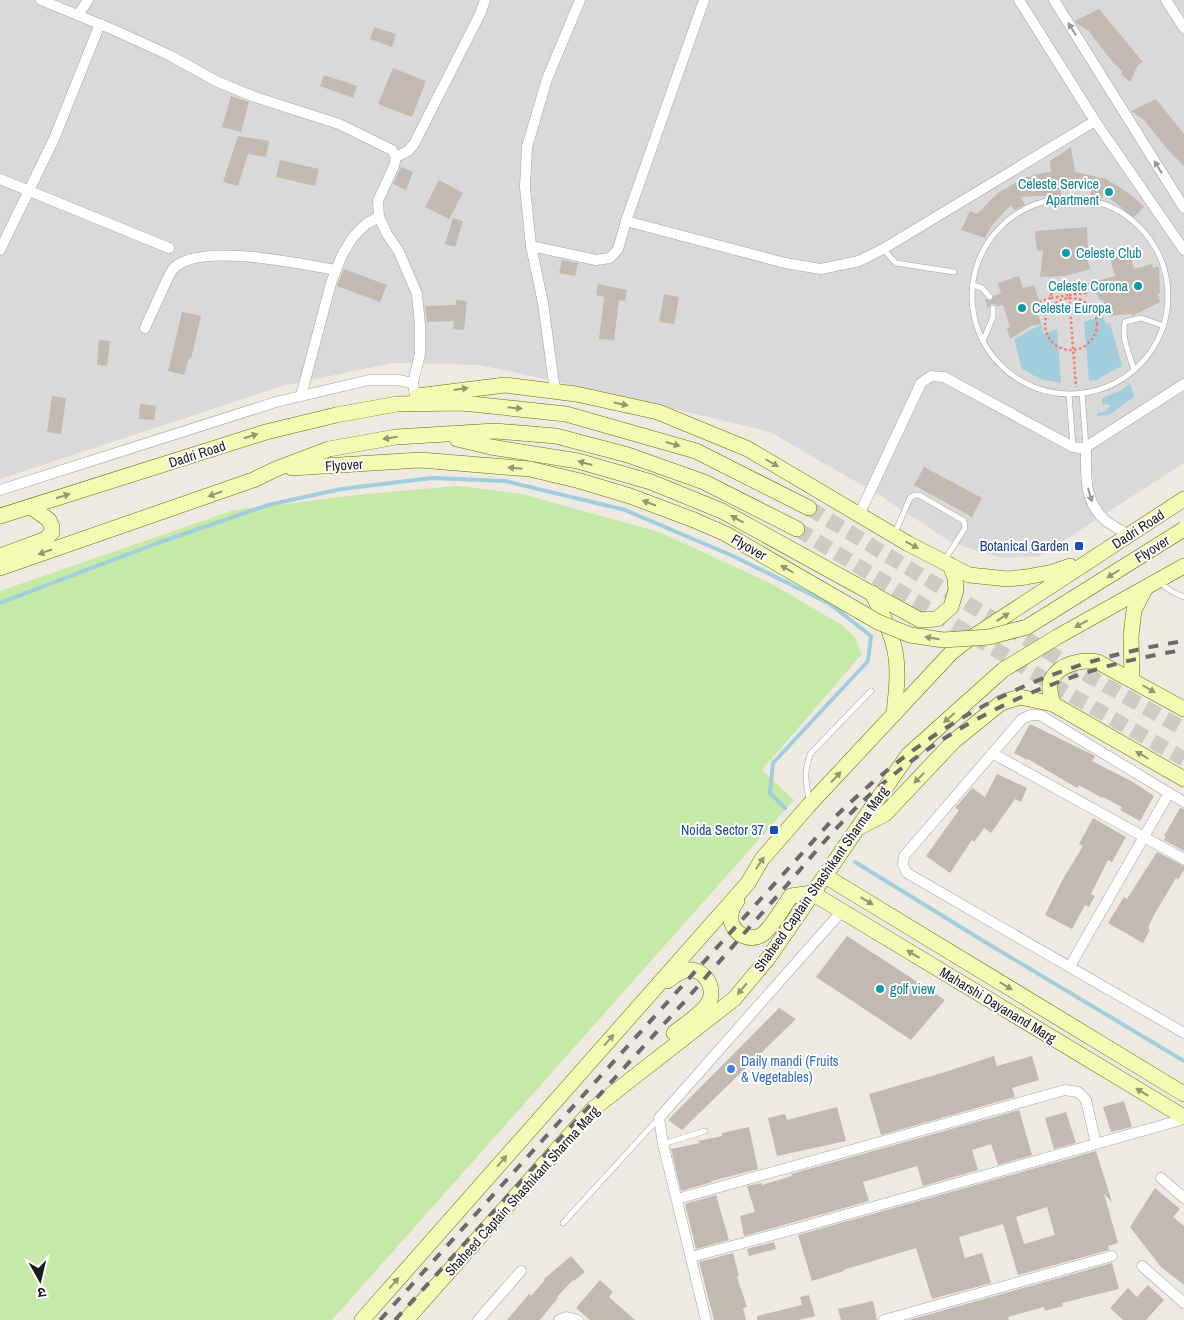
<svg xmlns="http://www.w3.org/2000/svg" width="1184" height="1320" font-family="'Archivo Narrow','Noto Sans Devanagari',sans-serif">
	<rect width="100%" height="100%" fill="#eeeae1"/>
	<polygon fill="#dad9d9" points="0,0 1184,0 1184,463 1040,556 1002,558 952,543 881,496 770,432 590,389 480,365 393,363 282,386 0,479"/>
	<polygon fill="#c5e9a6" points="458,486 522,494 659,532 770,583 842,625 855,637 862,654 762,770 794,800 332,1320 0,1320 0,591 234,510 366,494"/>
	<g fill="#a1cddc">
		<polygon points="1103,316 1106,324 1110,323 1122,366 1096,380 1089,381 1084,322"/>
		<polygon points="1042,324 1043,334 1057,329 1061,383 1040,379 1022,369 1014,339"/>
		<polygon points="1130,384 1134,397 1109,415 1097,416 1097,413 1104,412 1112,405 1102,404 1102,398 1122,390"/>
	</g>
	<g fill="none" stroke-linecap="round" stroke-linejoin="round">
		<g stroke="#a1cddc" stroke-width="4">
			<polyline points="0,603 155,544 268,505 341,489 432,478 505,481 625,510 733,556 830,604 871,636 868,661 773,763 770,793 785,808"/>
			<polyline points="855,862 985,942 1184,1061"/>
		</g>
	</g>
	<g fill="#c2b9b1" fill-rule="evenodd">
		<polygon points="1099,9 1143,62 1138,65 1130,82 1121,74 1122,71 1111,60 1088,30 1077,24 1075,21"/>
		<polygon points="374,27 396,34 392,47 370,39"/>
		<polygon points="393,68 426,81 412,117 378,104"/>
		<polygon points="324,75 357,86 353,98 320,86"/>
		<polygon points="231,96 249,102 241,132 222,127"/>
		<polygon points="1156,99 1184,134 1184,166 1168,150 1144,120 1131,111"/>
		<polygon points="238,136 269,141 266,157 248,154 238,186 223,182"/>
		<polygon points="1071,147 1075,172 1106,179 1129,193 1144,207 1133,218 1115,202 1103,195 1100,203 1089,198 1091,191 1061,187 1061,195 1021,197 1025,205 1014,210 1011,205 992,225 985,238 961,230 970,211 977,214 998,193 1022,179 1037,174 1051,172 1050,161"/>
		<polygon points="280,160 319,169 315,186 276,177"/>
		<polygon points="401,167 413,172 406,190 393,184"/>
		<polygon points="439,180 463,193 449,219 425,207"/>
		<polygon points="453,218 463,221 455,247 445,244"/>
		<polygon points="1087,227 1088,250 1085,250 1090,269 1066,276 1040,277 1043,250 1037,251 1035,231"/>
		<polygon points="1126,254 1128,259 1131,258 1134,269 1152,264 1153,268 1159,266 1160,293 1158,294 1160,302 1132,316 1131,314 1110,316 1108,308 1105,309 1103,300 1100,300 1091,283 1115,276 1111,262 1113,261 1112,258"/>
		<polygon points="562,260 578,263 575,276 559,273"/>
		<polygon points="344,269 387,285 380,302 337,286"/>
		<polygon points="1019,276 1023,288 1034,285 1041,307 1037,309 1041,324 1031,326 1010,339 1007,328 1010,327 1003,305 997,306 995,304 991,304 988,309 985,299 991,301 994,296 1001,293 998,283"/>
		<polygon points="598,284 627,290 625,301 619,300 614,340 599,339 604,297 596,295"/>
		<polygon points="664,294 679,297 674,324 659,322"/>
		<polygon points="456,300 467,301 464,330 453,329 454,321 427,322 425,306 456,305"/>
		<polygon points="182,312 201,316 191,359 189,358 184,375 168,371"/>
		<polygon points="99,340 110,341 107,366 97,365"/>
		<polygon points="52,396 66,398 61,434 47,432"/>
		<polygon points="140,404 156,406 154,420 139,419"/>
		<polygon points="924,467 982,498 972,517 914,485"/>
		<polygon points="1030,724 1095,756 1092,761 1133,782 1154,796 1140,821 1120,810 1122,807 1103,797 1102,798 1079,785 1077,788 1028,759 1027,760 1014,753"/>
		<polygon points="997,774 1027,788 1021,802 1015,799 991,833 984,828 974,842 972,840 950,873 926,856 959,810 955,808 972,788 985,797"/>
		<polygon points="1180,808 1184,809 1184,851 1164,840 1166,837 1164,836"/>
		<polygon points="1093,818 1126,837 1112,862 1108,860 1091,894 1095,896 1089,907 1085,905 1072,929 1045,915 1063,879 1083,846 1079,844"/>
		<polygon points="1157,852 1184,866 1184,870 1178,880 1176,878 1154,915 1148,928 1150,930 1143,943 1108,923 1124,897 1127,899"/>
		<polygon points="847,936 945,1000 911,1040 816,977"/>
		<polygon points="779,1008 796,1019 682,1130 668,1120"/>
		<polygon points="994,1056 997,1066 1032,1056 1039,1080 1012,1088 1015,1097 881,1135 869,1094 942,1073"/>
		<polygon points="1124,1101 1132,1127 1111,1132 1103,1107"/>
		<polygon points="837,1107 846,1141 777,1156 768,1118 785,1114 787,1120"/>
		<polygon points="1019,1110 1032,1155 998,1165 991,1144 972,1150 978,1170 923,1186 917,1166 863,1182 869,1201 744,1236 740,1216 755,1212 747,1186 761,1183 762,1185 792,1176 791,1174"/>
		<polygon points="1066,1112 1076,1143 1054,1149 1045,1118"/>
		<polygon points="749,1127 758,1169 712,1181 712,1182 681,1191 671,1149 700,1143 698,1141 722,1136 722,1133"/>
		<path d="M1096,1151L1112,1202L1104,1194L1118,1243L1108,1246L1109,1250L1018,1275L1003,1224L959,1237L965,1258L982,1253L991,1283L932,1299L916,1248L843,1270L844,1271L812,1281L798,1235ZM1047,1207L1055,1235L1024,1244L1016,1217Z"/>
		<polygon points="1155,1188 1180,1209 1173,1217 1184,1226 1184,1285 1161,1267 1130,1227"/>
		<polygon points="716,1195 729,1240 696,1249 685,1204"/>
		<polygon points="774,1242 776,1249 749,1256 747,1249"/>
		<polygon points="733,1253 739,1276 737,1277 747,1307 743,1308 746,1320 714,1320 699,1262"/>
		<polygon points="571,1256 585,1272 574,1281 573,1280 557,1297 558,1298 540,1320 507,1320 529,1294 531,1296 545,1280 544,1279"/>
		<polygon points="1112,1263 1119,1289 1062,1303 1063,1306 1045,1311 1044,1307 1008,1317 1009,1320 909,1320"/>
		<polygon points="600,1280 613,1292 609,1297 635,1320 590,1320 576,1308"/>
		<polygon points="1148,1285 1164,1300 1146,1320 1123,1320 1110,1308 1128,1288 1137,1297"/>
		<polygon points="809,1295 815,1316 799,1320 757,1320 757,1316 802,1305 800,1297"/>
		<polygon points="873,1301 877,1320 841,1320 838,1309"/>
	</g>
	<g fill="none" stroke-linecap="round" stroke-linejoin="round">
		<g stroke="#cecbc3" stroke-width="15" stroke-dasharray="15 8" stroke-linecap="butt">
			<polyline points="809,508 1073,667 1184,729"/>
			<polyline points="797,529 1062,690 1184,759"/>
		</g>
		<defs>
			<g id="lane">
				<circle cx="1070" cy="296" r="98"/>
				<polyline points="883,249 896,263 954,272"/>
				<polyline points="972,285 982,288 990,297"/>
				<polyline points="983,341 993,317 993,308"/>
				<path d="M1134,370C1130,356 1121,338 1125,322L1141,318L1164,326"/>
				<polyline points="1082,393 1086,447"/>
				<polyline points="1069,395 1073,446"/>
				<polyline points="894,535 910,498 915,495 919,495 964,521 965,528 944,561"/>
				<polyline points="1159,582 1171,591 1184,597"/>
				<path d="M809,800C806,780 803,772 811,753L871,691"/>
				<polyline points="663,1144 705,1131"/>
				<polyline points="563,1223 659,1118"/>
			</g>
			<g id="street">
				<polyline points="41,0 114,30 169,55 218,82 255,97 339,124 392,150 396,157 394,166 378,201 379,217 387,234 399,252 417,294 420,325 420,354 413,383 415,396"/>
				<polyline points="704,0 626,221 785,263 821,269 859,261 883,249 1095,121"/>
				<polyline points="1019,0 1095,121 1184,250"/>
				<polyline points="1054,0 1184,208"/>
				<polyline points="1166,0 1184,28"/>
				<polyline points="78,15 88,0"/>
				<polyline points="396,157 408,151 414,144 480,14 485,0"/>
				<polyline points="0,179 169,248"/>
				<polyline points="531,246 596,260 610,258 618,249 626,221"/>
				<polyline points="0,250 54,139 100,24"/>
				<path d="M145,328C151,314 158,300 164,286C167,281 169,274 173,269C197,241 301,264 336,270"/>
				<polyline points="555,391 543,303 531,246 525,187 527,147 547,79 580,0"/>
				<polyline points="301,396 331,283 342,255 353,237 366,224 379,217"/>
				<path d="M1086,447C1086,472 1083,501 1105,520C1112,526 1121,530 1128,535"/>
				<polyline points="0,490 276,402 369,380 398,380 413,383"/>
				<polyline points="859,515 921,383 931,376 944,377 1073,447 1080,448 1086,447 1184,384"/>
				<polyline points="992,753 1184,859"/>
				<polyline points="1184,802 1040,715 1031,715 1022,719 904,856 903,865 907,873 1184,1033"/>
				<polyline points="1070,966 1169,793"/>
				<polyline points="1161,1178 1184,1198"/>
				<polyline points="677,1199 1065,1090 1078,1092 1086,1100 1096,1144"/>
				<polyline points="691,1257 795,1229 1184,1119"/>
				<polyline points="1142,1266 1184,1303"/>
				<polyline points="478,1320 521,1271"/>
				<polyline points="559,1320 566,1317 578,1320"/>
				<polyline points="706,1320 663,1144 659,1118 842,911"/>
				<polyline points="884,1320 1112,1256"/>
			</g>
			<g id="secondary">
				<polyline points="417,396 505,385 576,394 658,412 748,449 907,543 969,575 1008,579 1026,577 1053,572 1070,566"/>
				<polyline points="457,439 491,447 578,461 651,482 722,511 920,620 937,619 951,607 956,590 955,578 950,565"/>
				<polyline points="292,468 420,460 530,469 580,481 630,496 694,520"/>
				<polyline points="0,516 266,432 336,415 397,404 462,403 566,414 696,451 809,508"/>
				<polyline points="0,556 46,539 52,532 52,527 49,520 31,507"/>
				<polyline points="0,568 253,480 276,469 329,449 396,437 495,431 556,436 628,455 704,482 797,529"/>
				<path d="M872,593C881,612 891,631 895,651C899,671 896,694 894,714"/>
				<polyline points="1132,679 1131,636 1134,610 1145,589"/>
				<path d="M1053,704C1051,696 1048,687 1051,680C1060,663 1083,659 1098,662L1184,709"/>
				<polyline points="860,827 885,814 954,741 1001,703 1020,697 1053,704 1184,779"/>
				<polyline points="825,876 1184,1094"/>
				<polyline points="812,893 1184,1117"/>
				<path d="M737,901C734,905 731,910 731,915C729,932 749,944 763,934C773,926 783,907 791,896L812,893"/>
				<path d="M667,981C673,977 679,971 687,970C704,968 716,987 709,1002C702,1014 685,1024 674,1033"/>
				<polyline points="362,1320 748,883 762,859 809,805 951,653 962,644 1184,499"/>
				<polyline points="406,1320 593,1109 734,999 769,957 908,755 1003,670 1057,637 1184,566"/>
			</g>
		</defs>
		<use href="#lane" stroke="#a3a3a3" stroke-width="6"/>
		<use href="#street" stroke="#a3a3a3" stroke-width="11"/>
		<use href="#secondary" stroke="#637105" stroke-width="16"/>
		<g stroke="#fa7966" stroke-width="2.5" stroke-dasharray="2.5 2.5" stroke-linecap="butt">
			<polyline points="1069,295 1086,293 1088,285"/>
			<circle cx="1071" cy="324" r="26"/>
			<polyline points="1051,298 1069,295 1076,387"/>
			<polyline points="1039,302 1051,298 1051,288 1092,284"/>
		</g>
		<use href="#lane" stroke="#fff" stroke-width="5"/>
		<use href="#street" stroke="#fff" stroke-width="10"/>
		<use href="#secondary" stroke="#f4f9b4" stroke-width="15"/>
		<g stroke="#6a6a6a" stroke-width="4" stroke-dasharray="10 10" stroke-linecap="butt">
			<path d="M380,1320L834,818C936,718 1043,663 1184,641"/>
			<path d="M395,1320C492,1214 588,1107 685,1001C719,962 753,923 787,885C811,857 835,828 862,802C951,719 1064,668 1184,650"/>
		</g>
		<defs>
			<polyline id="secondary-bridge" points="694,520 726,534 878,622 910,635 943,640 989,637 1027,627 1184,529"/>
		</defs>
		<use href="#secondary-bridge" stroke="#637105" stroke-width="16" stroke-linecap="butt"/>
		<use href="#secondary-bridge" stroke="#f4f9b4" stroke-width="15"/>
	</g>
	<defs><path id="oneway-solid" d="M-6-.8H1V-3.2L6.5 0L1 3.2V.8H-6Z" transform="scale(1.25)"/></defs>
	<g fill="#999">
		<use href="#oneway-solid" transform="translate(1072 29) rotate(-122)"/>
		<use href="#oneway-solid" transform="translate(1158 167) rotate(-122)"/>
		<use href="#oneway-solid" transform="translate(1090 495) rotate(74)"/>
	</g>
	<g fill="#939670">
		<use href="#oneway-solid" transform="translate(461 389) rotate(-8)"/>
		<use href="#oneway-solid" transform="translate(621 404) rotate(12)"/>
		<use href="#oneway-solid" transform="translate(515 408) rotate(6)"/>
		<use href="#oneway-solid" transform="translate(251 436) rotate(-17)"/>
		<use href="#oneway-solid" transform="translate(390 438) rotate(171)"/>
		<use href="#oneway-solid" transform="translate(673 444) rotate(16)"/>
		<use href="#oneway-solid" transform="translate(585 463) rotate(-165)"/>
		<use href="#oneway-solid" transform="translate(772 463) rotate(30)"/>
		<use href="#oneway-solid" transform="translate(515 468) rotate(-175)"/>
		<use href="#oneway-solid" transform="translate(215 494) rotate(161)"/>
		<use href="#oneway-solid" transform="translate(63 496) rotate(-18)"/>
		<use href="#oneway-solid" transform="translate(649 503) rotate(-159)"/>
		<use href="#oneway-solid" transform="translate(737 519) rotate(-151)"/>
		<use href="#oneway-solid" transform="translate(912 545) rotate(28)"/>
		<use href="#oneway-solid" transform="translate(45 552) rotate(161)"/>
		<use href="#oneway-solid" transform="translate(787 569) rotate(-150)"/>
		<use href="#oneway-solid" transform="translate(1113 574) rotate(148)"/>
		<use href="#oneway-solid" transform="translate(1003 617) rotate(-33)"/>
		<use href="#oneway-solid" transform="translate(1081 624) rotate(151)"/>
		<use href="#oneway-solid" transform="translate(932 638) rotate(-171)"/>
		<use href="#oneway-solid" transform="translate(1149 689) rotate(30)"/>
		<use href="#oneway-solid" transform="translate(949 718) rotate(139)"/>
		<use href="#oneway-solid" transform="translate(1142 755) rotate(-150)"/>
		<use href="#oneway-solid" transform="translate(836 777) rotate(-47)"/>
		<use href="#oneway-solid" transform="translate(919 778) rotate(134)"/>
		<use href="#oneway-solid" transform="translate(760 863) rotate(-56)"/>
		<use href="#oneway-solid" transform="translate(867 901) rotate(31)"/>
		<use href="#oneway-solid" transform="translate(913 954) rotate(-149)"/>
		<use href="#oneway-solid" transform="translate(1006 986) rotate(31)"/>
		<use href="#oneway-solid" transform="translate(742 989) rotate(130)"/>
		<use href="#oneway-solid" transform="translate(609 1040) rotate(-49)"/>
		<use href="#oneway-solid" transform="translate(1142 1092) rotate(-149)"/>
		<use href="#oneway-solid" transform="translate(502 1161) rotate(-49)"/>
		<use href="#oneway-solid" transform="translate(394 1283) rotate(-49)"/>
	</g>
	<g fill="#0f9aa8" stroke="#fff" stroke-width="2">
		<circle cx="1109" cy="192" r="5"/>
		<circle cx="1066" cy="253" r="5"/>
		<circle cx="1138" cy="286" r="5"/>
		<circle cx="1022" cy="308" r="5"/>
		<circle cx="880" cy="989" r="5"/>
	</g>
	<g fill="#1a4fb4" stroke="#fff" stroke-width="2">
		<rect x="1074" y="541" width="10" height="10" rx="2.5"/>
		<rect x="769" y="825" width="10" height="10" rx="2.5"/>
	</g>
	<circle fill="#3f7fe0" stroke="#fff" stroke-width="2" cx="731" cy="1069" r="5"/>
	<g text-anchor="middle" dominant-baseline="central" stroke-width="4" stroke-linejoin="round" paint-order="stroke">
		<g font-size="14" fill="#0d838f" stroke="#fff" text-anchor="start">
			<text x="1099" y="184" text-anchor="end">Celeste Service<tspan x="1099" dy="16">Apartment</tspan></text>
			<text x="1076" y="253">Celeste Club</text>
			<text x="1128" y="286" text-anchor="end">Celeste Corona</text>
			<text x="1032" y="308">Celeste Europa</text>
			<text x="890" y="989">golf view</text>
		</g>
		<g font-size="14" fill="#1c1c1c" stroke="#fff">
			<text transform="translate(197 454) rotate(-18)">Dadri Road</text>
			<text transform="translate(344 465) rotate(-4)">Flyover</text>
			<text transform="translate(1138 529) rotate(-33)">Dadri Road</text>
			<text transform="translate(749 547) rotate(30)">Flyover</text>
			<text transform="translate(1152 549) rotate(-32)">Flyover</text>
			<text transform="translate(821 879) rotate(-55)">Shaheed Captain Shashikant Sharma Marg</text>
			<text transform="translate(998 1005) rotate(31)">Maharshi Dayanand Marg</text>
			<text transform="translate(522 1191) rotate(-48)">Shaheed Captain Shashikant Sharma Marg</text>
		</g>
		<g font-size="14" fill="#164399" stroke="#fff" text-anchor="end">
			<text x="1069" y="546">Botanical Garden</text>
			<text x="764" y="830">Noida Sector 37</text>
		</g>
		<g font-size="14" fill="#366cbe" stroke="#fff" text-anchor="start">
			<text x="741" y="1061">Daily mandi (Fruits<tspan x="741" dy="16">&amp; Vegetables)</tspan></text>
		</g>
	</g>
	<g transform="translate(40 1280) rotate(172)" stroke="#ffffff" stroke-width="4" paint-order="stroke">
	<path d="M0-4L9 19L0 12L-9 19Z" fill="#1c1c1c"/>
	<text y="-8" font-size="14" font-weight="bold" text-anchor="middle" fill="#1c1c1c">उ</text>
	</g>
</svg>
